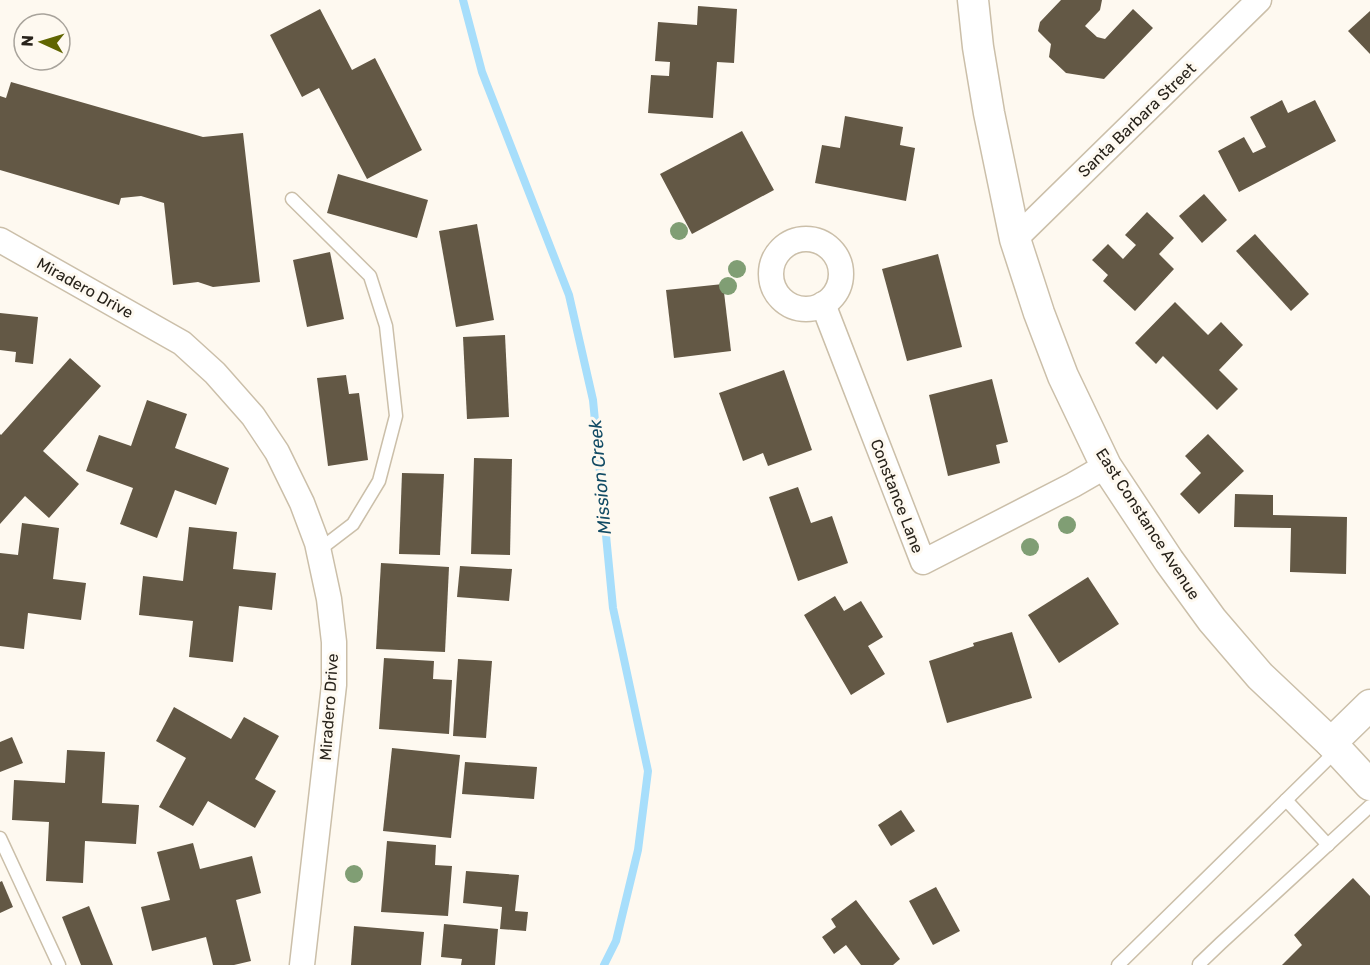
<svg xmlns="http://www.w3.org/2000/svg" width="1370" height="965" font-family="Rubik,sans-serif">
	<rect width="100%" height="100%" fill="#fef9f0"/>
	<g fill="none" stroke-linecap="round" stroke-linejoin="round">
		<polyline stroke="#a7defb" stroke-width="8" points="463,0 482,72 569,295 593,400 613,608 648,771 638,850 616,941 604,965"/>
	</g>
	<g fill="#635845">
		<polygon points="1061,0 1102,0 1100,10 1085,26 1097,37 1105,39 1133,9 1153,28 1104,79 1066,73 1049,57 1051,44 1038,31 1040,22"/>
		<polygon points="698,6 737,9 734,63 717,62 713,118 648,113 651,75 669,76 670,62 655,61 658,22 697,25"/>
		<polygon points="320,9 352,70 375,58 422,150 367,179 319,88 302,97 270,35"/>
		<polygon points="1370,11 1370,54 1348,31"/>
		<polygon points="11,82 203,137 243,133 260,282 213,287 198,282 173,285 164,203 141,196 121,198 119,205 0,170 0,96 6,98"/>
		<polygon points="1282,100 1288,113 1315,100 1336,141 1239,192 1218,151 1244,137 1253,153 1266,147 1250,117"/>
		<polygon points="845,116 903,127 900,145 915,148 906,201 815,183 822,145 840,148"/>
		<polygon points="742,131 774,190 692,234 660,174"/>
		<polygon points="338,174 428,200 417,238 327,213"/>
		<polygon points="1204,194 1227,220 1202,243 1179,216"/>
		<polygon points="1147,212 1174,238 1159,254 1174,269 1135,311 1103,281 1108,275 1092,260 1108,244 1123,259 1136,245 1125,235"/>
		<polygon points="477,224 494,320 456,327 439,231"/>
		<polygon points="1255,234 1309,294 1291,311 1236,251"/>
		<polygon points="330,252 344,319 307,327 293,260"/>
		<polygon points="938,254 962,347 907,361 882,269"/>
		<polygon points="723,284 731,351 674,358 666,290"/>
		<polygon points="1175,302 1208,335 1221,322 1243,345 1219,370 1238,389 1217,410 1163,356 1156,364 1135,343"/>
		<polygon points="0,313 38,317 33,364 15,362 16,352 0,350"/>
		<polygon points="505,335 509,417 467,419 463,337"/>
		<polygon points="70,358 101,386 43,451 79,484 49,518 25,496 0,524 0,434 1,435"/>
		<polygon points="784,370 812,450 768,466 763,453 743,461 719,393"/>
		<polygon points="346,375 349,394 359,393 368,460 328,466 317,378"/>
		<polygon points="992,379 1008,442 996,445 1000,463 948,476 929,395"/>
		<polygon points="147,400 187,414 175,448 229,468 216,505 175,490 157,538 120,524 133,488 86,471 99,435 131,446"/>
		<polygon points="1208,434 1244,471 1199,514 1180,494 1201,473 1185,456"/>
		<polygon points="474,458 512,459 510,555 471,554"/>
		<polygon points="402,473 444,474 440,555 399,554"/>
		<polygon points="798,487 811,523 832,516 848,563 798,581 769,497"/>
		<polygon points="1235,494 1273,495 1273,515 1347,517 1346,574 1290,572 1291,528 1234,527"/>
		<polygon points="22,523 59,528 53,579 86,583 81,620 28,613 24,649 0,646 0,553 18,555"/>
		<polygon points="189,527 237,532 233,569 276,573 272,610 239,606 233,662 189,657 193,621 139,615 143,576 183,581"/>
		<polygon points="381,563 449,567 445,652 376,649"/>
		<polygon points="460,566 512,569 509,601 457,597"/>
		<polygon points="1088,577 1119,624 1059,663 1028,615"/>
		<polygon points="835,596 844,611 861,601 883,637 868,646 885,674 851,695 804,615"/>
		<polygon points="1012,632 1032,698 947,723 929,661 974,646 973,643"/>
		<polygon points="384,658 434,661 433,679 452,680 449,734 379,729"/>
		<polygon points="458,659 492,661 486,738 453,736"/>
		<polygon points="174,707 231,739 244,717 279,736 255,779 276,791 255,828 208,801 193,826 159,807 186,758 156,741"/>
		<polygon points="12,737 23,763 0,772 0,742"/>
		<polygon points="392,748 460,755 451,838 383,831"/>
		<polygon points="67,750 105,752 102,803 139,805 136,844 85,841 83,883 46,881 49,822 12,820 14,780 65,783"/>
		<polygon points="465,762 537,767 534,799 462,794"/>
		<polygon points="901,810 915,831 891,846 878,825"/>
		<polygon points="387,841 436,845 435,865 452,866 448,916 381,912"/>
		<polygon points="193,843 200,869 252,856 261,893 236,900 251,961 234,965 213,965 206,937 152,951 141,907 170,900 157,852"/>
		<polygon points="466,871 519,875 515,911 528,912 526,931 500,929 502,907 463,903"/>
		<polygon points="1353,878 1370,896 1370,965 1282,965 1302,945 1294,935"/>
		<polygon points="2,881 13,907 0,913 0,882"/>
		<polygon points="936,887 960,931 933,945 909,901"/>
		<polygon points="856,900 900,959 893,965 861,965 846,945 834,954 822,937 836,927 831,919"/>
		<polygon points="89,906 113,965 81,965 62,917"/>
		<polygon points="444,924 498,929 495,965 461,965 462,959 441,957"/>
		<polygon points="354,926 424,932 421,965 351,965"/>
	</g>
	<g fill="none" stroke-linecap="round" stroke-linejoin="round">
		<defs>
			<g id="service">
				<polyline points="292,199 370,276 386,326 396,416 379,481 353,524 319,550"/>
				<polyline points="1286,800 1328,845"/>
				<polyline points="0,838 59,965"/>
				<polyline points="1118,965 1337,750"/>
				<polyline points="1200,965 1199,964 1221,943 1370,806"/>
			</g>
			<g id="minor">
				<polyline points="1015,239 1259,0"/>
				<circle cx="806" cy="274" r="35"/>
				<polyline points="0,240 182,343 215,373 253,416 277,452 302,503 317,543 329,599 334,642 334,685 302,965"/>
				<polyline points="823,304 923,562 1073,485 1106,466"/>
			</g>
			<g id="tertiary">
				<polyline points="973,0 978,47 989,113 1015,239 1039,313 1063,376 1106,466 1169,561 1212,620 1260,676 1331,743 1370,785"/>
				<polyline points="1331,743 1370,705"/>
			</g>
		</defs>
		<use href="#service" stroke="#cbbfa9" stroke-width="15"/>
		<use href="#minor" stroke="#cbbfa9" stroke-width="27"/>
		<use href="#tertiary" stroke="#cbbfa9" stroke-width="33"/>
		<use href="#service" stroke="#fff" stroke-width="12"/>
		<use href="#minor" stroke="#fff" stroke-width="24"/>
		<use href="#tertiary" stroke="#fff" stroke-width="30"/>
	</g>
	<g fill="#809e74">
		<circle cx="679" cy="231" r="9"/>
		<circle cx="737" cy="269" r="9"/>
		<circle cx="728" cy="286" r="9"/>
		<circle cx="1067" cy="525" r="9"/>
		<circle cx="1030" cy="547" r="9"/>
		<circle cx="354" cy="874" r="9"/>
	</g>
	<g text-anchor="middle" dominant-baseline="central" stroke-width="6" stroke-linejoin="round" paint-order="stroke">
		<g font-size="16" fill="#28231b" stroke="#fef9f0">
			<text transform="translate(1137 120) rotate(-44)">Santa Barbara Street</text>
			<text transform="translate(85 288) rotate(29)">Miradero Drive</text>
			<text transform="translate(897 496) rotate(69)">Constance Lane</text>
			<text transform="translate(1148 524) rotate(57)">East Constance Avenue</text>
			<text transform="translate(329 707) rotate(-86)">Miradero Drive</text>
		</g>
		<g font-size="18" font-style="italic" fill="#124b64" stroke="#fef9f0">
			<text transform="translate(600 477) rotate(-95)">Mission Creek</text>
		</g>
	</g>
	<g transform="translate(42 42) rotate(274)"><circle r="28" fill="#fef9f0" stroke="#a8a39b" stroke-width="1.5"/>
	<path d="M0-4.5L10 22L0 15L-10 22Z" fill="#606501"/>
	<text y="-9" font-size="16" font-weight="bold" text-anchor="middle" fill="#28231b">N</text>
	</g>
</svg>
